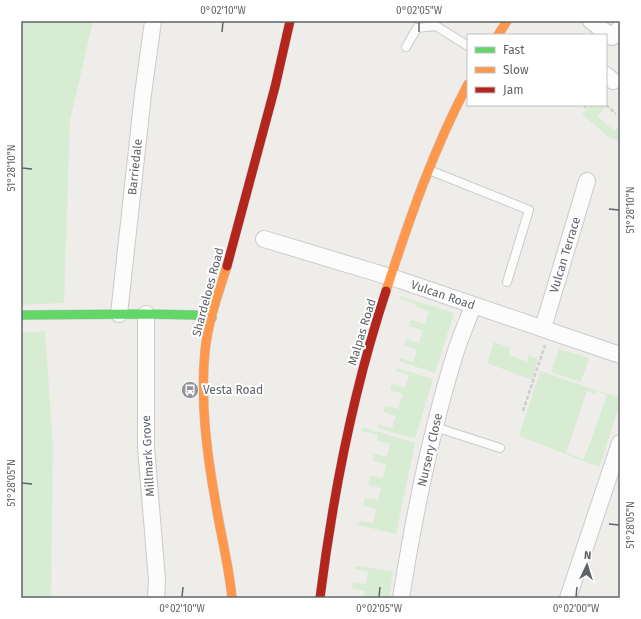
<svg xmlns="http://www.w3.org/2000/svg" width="641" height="619" font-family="'Fira Sans',sans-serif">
	<rect width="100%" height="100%" fill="#efedea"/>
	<g fill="#d8ecd4" fill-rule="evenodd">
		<polygon points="21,21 93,21 70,121 64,303 21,305"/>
		<polygon points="591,105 603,105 606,107 597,116 614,131 620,125 620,140 610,138 582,114"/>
		<polygon points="400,296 454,313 435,373 399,361 400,358 413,362 417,350 404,345 406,339 419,343 423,330 409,326 411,320 425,324 429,311 415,307 416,304 400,299"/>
		<polygon points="45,331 53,446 51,598 21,598 21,333"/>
		<polygon points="494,342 511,348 509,355 527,362 529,355 538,359 532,380 487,363"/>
		<polygon points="559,349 589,358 581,382 551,372"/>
		<polygon points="397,368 433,379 415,439 378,428 379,425 392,428 396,416 383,412 385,405 398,409 403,394 390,390 392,384 405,388 409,375 396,371"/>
		<path d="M540,371L620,398V403C612,425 607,447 599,467L519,436ZM587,391L595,394L596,391L607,395L584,459L566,453Z"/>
		<polygon points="362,427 415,443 396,534 358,525 359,521 373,523 376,509 363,506 365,498 378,500 381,488 368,485 370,476 383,478 386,464 373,461 374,454 387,457 390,444 377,441 378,435 361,431"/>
		<polygon points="355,566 393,571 389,598 364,598 365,591 352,589 353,582 366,584 368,571 355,569"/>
	</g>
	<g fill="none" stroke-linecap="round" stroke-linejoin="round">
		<defs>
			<g id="lane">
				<polyline points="406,47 417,28 436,26 468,46"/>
				<polyline points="429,170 529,210 507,282"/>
				<polyline points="435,427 500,448"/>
			</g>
			<g id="street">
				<polyline points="591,21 612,37 620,28"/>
				<polyline points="606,75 613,81"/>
				<polyline points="264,239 400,280 620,355"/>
				<polyline points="119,314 143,94 153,21"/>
				<polyline points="146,314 146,447 157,580 156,598"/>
				<polyline points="543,328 587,181"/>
				<path d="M401,598C414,516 430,434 455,354C460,338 467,322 473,306"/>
				<polyline points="568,598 620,443"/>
			</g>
			<polyline id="fast" points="21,315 146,314 194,315 212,318"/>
			<g id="slow">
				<polyline points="498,35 507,21"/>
				<path d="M227,266C218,294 208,322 205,351C200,402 207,455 216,505C221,536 229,566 232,598"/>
				<path d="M386,291C409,220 433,150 468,84"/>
			</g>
			<g id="jam">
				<polyline points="227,266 275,87 290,21"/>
				<path d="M320,598C333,494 353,391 386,291"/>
			</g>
		</defs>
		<use href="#lane" stroke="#cacacb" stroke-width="10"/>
		<use href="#street" stroke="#cacacb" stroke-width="18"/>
		<use href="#fast" stroke="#cbcbcc" stroke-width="10"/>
		<use href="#slow" stroke="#cbcbcc" stroke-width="10"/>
		<use href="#jam" stroke="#cbcbcc" stroke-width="10"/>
		<g stroke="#cbd0cc" stroke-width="2.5" stroke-dasharray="4 2" stroke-linecap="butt">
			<polyline points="606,105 616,114"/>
			<polyline points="584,108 587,105"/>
			<polyline points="523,411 545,345"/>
		</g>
		<use href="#lane" stroke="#fdfcfc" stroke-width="8"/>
		<use href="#street" stroke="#fdfcfc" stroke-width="16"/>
		<use href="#fast" stroke="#63d668" stroke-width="9"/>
		<use href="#slow" stroke="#ff974d" stroke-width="9"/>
		<use href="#jam" stroke="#b3261e" stroke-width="9"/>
	</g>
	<path fill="none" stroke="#5e6468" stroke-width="1.5" d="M222,32L223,22M419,32V22M22,168L32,169M609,209L619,210M22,483L32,484M609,524L619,525M182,597L183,587M379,597L380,587M576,597L577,587"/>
	<defs>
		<symbol id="bus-disc" viewBox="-11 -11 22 22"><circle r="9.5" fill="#919496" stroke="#fff"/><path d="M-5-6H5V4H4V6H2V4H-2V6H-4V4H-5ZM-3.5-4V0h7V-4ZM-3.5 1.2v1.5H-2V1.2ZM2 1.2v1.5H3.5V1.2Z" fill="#fff"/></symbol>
	</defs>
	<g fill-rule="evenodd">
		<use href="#bus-disc" x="180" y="380" width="20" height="20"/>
	</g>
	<g text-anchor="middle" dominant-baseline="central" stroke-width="4" stroke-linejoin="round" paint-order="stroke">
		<g font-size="12" fill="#5e6468" stroke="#fff">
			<text transform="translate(135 167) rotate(-84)">Barriedale</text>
			<text transform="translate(565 255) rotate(-73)">Vulcan Terrace</text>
			<text transform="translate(208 292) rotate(-75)">Shardeloes Road</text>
			<text transform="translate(443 295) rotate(19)">Vulcan Road</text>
			<text transform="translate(362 332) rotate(-73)">Malpas Road</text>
			<text transform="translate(430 450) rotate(-77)">Nursery Close</text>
			<text transform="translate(148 456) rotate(-93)">Millmark Grove</text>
		</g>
		<g font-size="12" fill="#5e6468" stroke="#fff" text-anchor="start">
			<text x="203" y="390">Vesta Road</text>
		</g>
	</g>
	<rect width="641" height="619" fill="none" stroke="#ffffff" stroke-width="44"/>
	<rect x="467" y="34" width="140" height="72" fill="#ffffff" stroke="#bfc1c3"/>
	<rect x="475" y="47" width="20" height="6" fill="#63d668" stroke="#bfc1c3"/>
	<text x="503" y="54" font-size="12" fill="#5e6468">Fast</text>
	<rect x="475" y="67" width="20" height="6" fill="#ff974d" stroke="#bfc1c3"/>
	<text x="503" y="74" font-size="12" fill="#5e6468">Slow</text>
	<rect x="475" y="87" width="20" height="6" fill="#b3261e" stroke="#bfc1c3"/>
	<text x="503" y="94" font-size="12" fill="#5e6468">Jam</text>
	<g transform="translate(587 565) rotate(4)" stroke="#ffffff" stroke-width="3" paint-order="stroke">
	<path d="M0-3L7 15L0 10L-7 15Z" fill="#5e6468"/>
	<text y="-6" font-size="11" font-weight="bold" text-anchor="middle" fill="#5e6468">N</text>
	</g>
	<rect x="22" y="22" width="597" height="575" fill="none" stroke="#5e6468" stroke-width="1.5"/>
	<g font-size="10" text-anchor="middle" fill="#5e6468">
		<text x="223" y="14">0°02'10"W</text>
		<text x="419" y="14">0°02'05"W</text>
		<text transform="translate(11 168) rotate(-90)" y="4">51°28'10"N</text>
		<text transform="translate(630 210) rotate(-90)" y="4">51°28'10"N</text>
		<text transform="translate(11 483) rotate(-90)" y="4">51°28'05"N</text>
		<text transform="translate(630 525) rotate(-90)" y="4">51°28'05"N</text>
		<text x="182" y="612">0°02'10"W</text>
		<text x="379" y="612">0°02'05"W</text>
		<text x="576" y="612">0°02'00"W</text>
	</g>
</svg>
